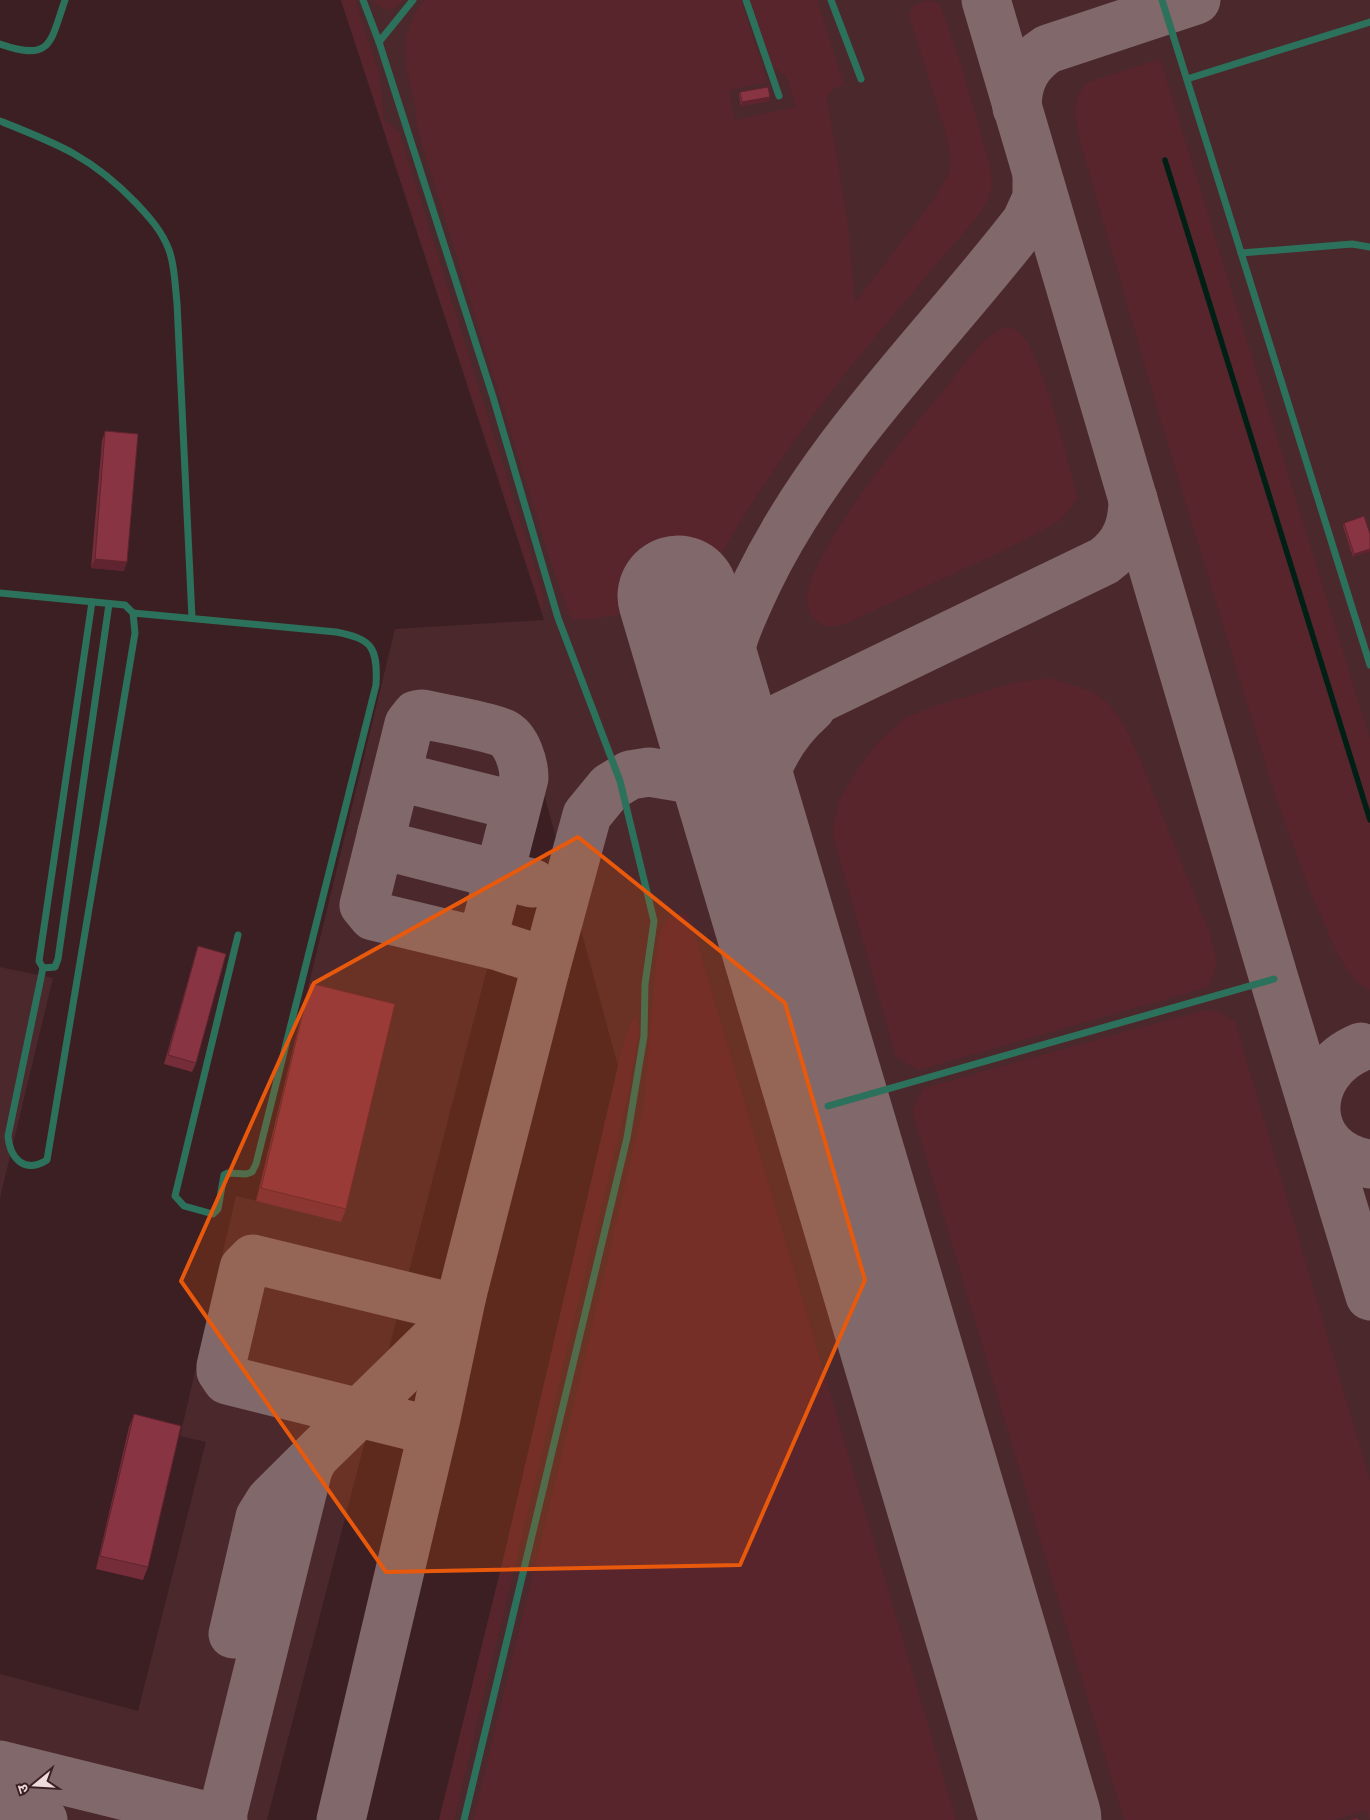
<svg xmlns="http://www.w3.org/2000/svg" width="1370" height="1820" font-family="'IBM Plex Serif','Noto Sans Devanagari',serif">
	<rect width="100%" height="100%" fill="#3c1f23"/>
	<g fill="#4a282c">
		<polygon points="341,0 1370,0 1370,1820 439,1820 503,1560 618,1066 538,772 267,1820 0,1820 0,1674 138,1711 206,1442 180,1436 236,1196 341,1221 306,996 395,629 544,620"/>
		<polygon points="0,967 53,978 0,1198"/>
	</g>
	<g fill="#59252d">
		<polygon points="341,0 355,0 380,76 384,121 392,125 400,134 543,594 543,614"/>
		<path d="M373,0H404C394,11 383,14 373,0Z"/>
		<path d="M424,0H741L767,82L729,90L735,120L796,107L786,76L773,67L750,0H817L844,85L834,88L827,98L848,224L855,303L936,196L950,171V153L945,131L909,15L914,5L928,0L940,4L962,68L990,166C994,189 991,195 979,215C884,325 787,436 716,563L720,583C676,597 617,622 571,619L552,566L417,128C416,79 387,49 424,0Z"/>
		<path d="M1160,59L1370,739V990L1355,981L1338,955L1310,891L1275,795L1164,432L1080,141C1075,118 1069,100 1088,82Z"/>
		<path d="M1006,327C1011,328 1016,329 1020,333C1041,352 1068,458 1075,490L1077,498L1072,507L1058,522L1003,551L847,623C835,626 821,630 813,617C809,611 806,603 807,596C810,577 820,560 829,544C861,488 902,440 943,391C961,370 979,337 1006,327Z"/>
		<polygon points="1051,678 1094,692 1111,706 1123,723 1137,752 1210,934 1216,959 1215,971 1208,987 1201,989 918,1070 896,1057 832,832 839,801 856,771 879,741 905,718 934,706 1017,682"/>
		<path d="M681,913L687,915L691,921L956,1820H473L572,1412L644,1103L658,941C662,926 665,916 681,913Z"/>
		<polygon points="1204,1010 1218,1012 1235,1021 1370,1481 1370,1820 1366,1810 1335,1820 1124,1820 912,1110 924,1088"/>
		<polygon points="637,1016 639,1032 627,1100 454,1820 439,1820 503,1560 624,1040 631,1022"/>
	</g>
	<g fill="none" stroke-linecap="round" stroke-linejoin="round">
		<polyline stroke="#002016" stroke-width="5.5" points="1165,160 1370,820"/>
		<g stroke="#81686a" stroke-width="49">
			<polyline points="986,0 1274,979 1370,1296"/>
			<path d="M1017,108C1017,82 1026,63 1048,49L1196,0"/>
			<path d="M696,753L775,720L1104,561C1126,545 1133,525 1133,499"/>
			<path d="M729,767C725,738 721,709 724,680C728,644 743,613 758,581C824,445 935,340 1026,222L1037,198V176"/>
			<polyline points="393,790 400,781 412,780 504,803 512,810 513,820"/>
			<polyline points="382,832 383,839 390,847 532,883"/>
			<path d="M758,857C751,799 767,747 811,708"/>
			<path d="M498,946L490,940L486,926L524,778C524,764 517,740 503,733C483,725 444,719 422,714L416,715L409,724L364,905L373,916L498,946L535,958L540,961L545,970"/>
			<path d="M1361,1047C1299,1072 1300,1154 1370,1164"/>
			<polyline points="429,1445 429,1439 420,1428 227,1380 221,1371 221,1366 244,1268 253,1259 446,1306 462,1295"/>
			<polyline points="233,1634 260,1517 270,1501 307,1464"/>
			<polyline points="0,1765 223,1820"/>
			<polyline points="0,1809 43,1820"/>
			<polyline points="221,1820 308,1469 314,1457 447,1327 458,1309"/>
			<polyline points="341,1820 436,1418 462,1295 545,970 587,815 610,787 630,775 649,772 685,778 705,787 726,804 739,822 757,861"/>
		</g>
		<polyline stroke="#81686a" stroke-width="121" points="678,596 1041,1820"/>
		<g stroke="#2c715b" stroke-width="7">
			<polyline points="363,0 379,42 493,397 558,618 620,781 654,921 645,984 644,1036 627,1138 464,1820"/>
			<polyline points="746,0 779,96"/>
			<polyline points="831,0 861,79"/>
			<polyline points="1162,0 1370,665"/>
			<polyline points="379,42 413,0"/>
			<path d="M0,44C52,62 50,43 65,0"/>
			<polyline points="1187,79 1370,22"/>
			<path d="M0,121C58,144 92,157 136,203C150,218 162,231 169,250C175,266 175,286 177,303L192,618"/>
			<polyline points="1241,253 1352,244 1370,247"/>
			<path d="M0,593L125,605L133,613L135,633L47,1160C25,1174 10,1159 8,1136L43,968"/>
			<polyline points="92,602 39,961 43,968 55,967 58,959 109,604"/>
			<path d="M133,613L336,632C372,639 378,647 376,685L256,1164L252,1172L246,1174L228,1173L224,1175L218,1209L213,1214L184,1206L175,1196L238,935"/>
			<polyline points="828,1106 1274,979"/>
		</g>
	</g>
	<g fill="#752d3a">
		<polygon points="740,92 769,101 741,106 739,95"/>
		<polygon points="105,431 124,571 91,568 102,441"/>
		<polygon points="1344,523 1370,534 1353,557 1343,526"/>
		<polygon points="198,946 196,1063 192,1072 164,1064 195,956"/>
		<polygon points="310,983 346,1209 341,1222 256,1201 306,996"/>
		<polygon points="134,1414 148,1567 143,1580 96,1569 129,1427"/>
	</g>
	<g fill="#5f242f">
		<polygon points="770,97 769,101 741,106 742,102"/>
		<polygon points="1370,549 1370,552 1353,557 1354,554"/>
		<polygon points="95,559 127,562 124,571 91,568"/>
	</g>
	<g fill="#883443" stroke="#5f242f">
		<polygon points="768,87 770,97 742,102 740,92"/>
		<polygon points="105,431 138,434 127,562 95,559"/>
		<polygon points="1364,516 1370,534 1370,549 1354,554 1344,523"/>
		<polygon points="198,946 226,954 196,1063 168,1055"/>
		<polygon points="310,983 395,1004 346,1209 261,1188"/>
		<polygon points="134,1414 181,1426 148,1567 100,1556"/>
		<polygon points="1358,1818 1358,1820 1350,1820"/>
	</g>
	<path fill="#e8590c" fill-opacity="0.2" stroke="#e8590c" stroke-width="4" stroke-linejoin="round" d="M578,837L785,1003L865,1280L740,1565L386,1572L181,1281L314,983Z"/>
	<g transform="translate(35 1785) rotate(252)" stroke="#3c1f23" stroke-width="4" paint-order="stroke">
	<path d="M0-4L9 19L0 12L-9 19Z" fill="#eedbdc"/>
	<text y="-8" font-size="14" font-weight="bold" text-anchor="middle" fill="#eedbdc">उ</text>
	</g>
</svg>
